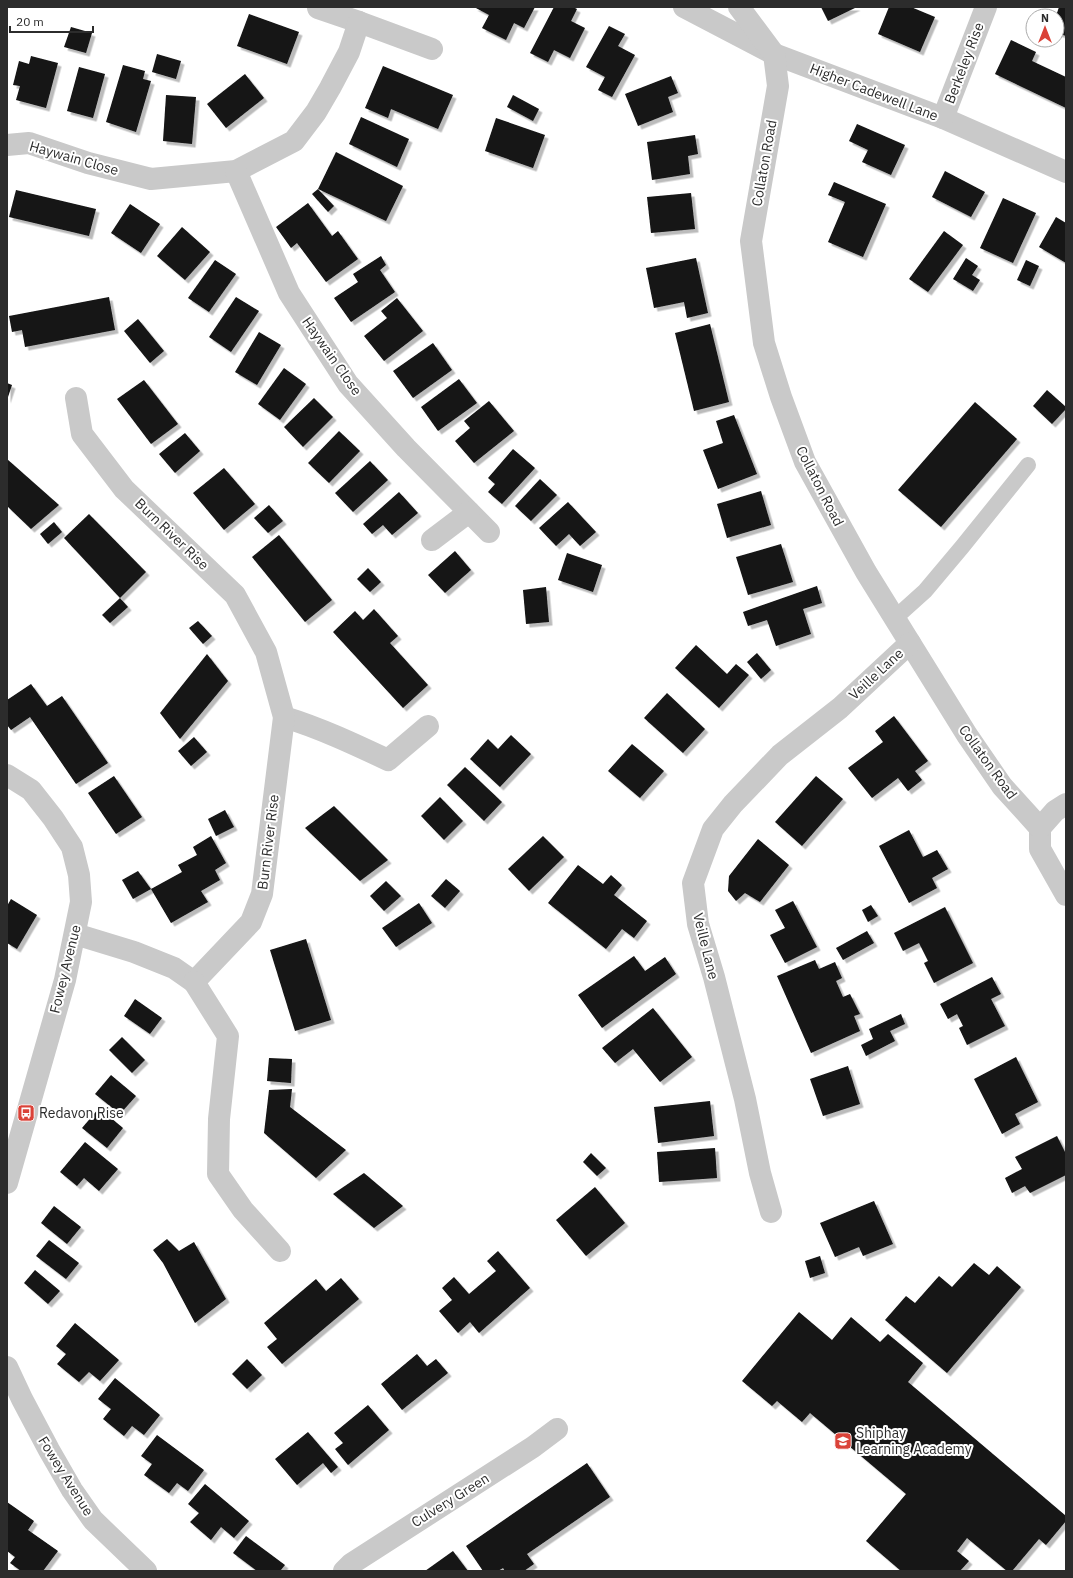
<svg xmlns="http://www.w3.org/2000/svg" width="1073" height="1578" font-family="'IBM Plex Sans',sans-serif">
	<defs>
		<filter id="shadow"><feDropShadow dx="3.5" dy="3.5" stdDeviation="0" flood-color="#0004"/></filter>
	</defs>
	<rect width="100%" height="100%" fill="#fff"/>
	<g fill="#131313" filter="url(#shadow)">
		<polygon points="474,7 535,7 524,28 514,23 506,40 482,28 489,15"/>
		<polygon points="554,7 573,7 577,9 571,21 585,28 570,58 554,50 548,62 530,53"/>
		<polygon points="821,7 857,7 828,21"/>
		<polygon points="889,7 911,7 935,17 920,52 878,34"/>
		<polygon points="1059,7 1066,7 1066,36 1057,33 1056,16"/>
		<polygon points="249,14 299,32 287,64 237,46"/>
		<polygon points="609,26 625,34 618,46 635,55 612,97 598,90 605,77 586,67"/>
		<polygon points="71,27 92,33 86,53 64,47"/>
		<polygon points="1011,40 1036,52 1032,61 1066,77 1066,108 995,74"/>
		<polygon points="157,54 181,61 176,79 152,72"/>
		<polygon points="31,56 58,63 46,108 16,100 20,86 13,85 19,61 29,64"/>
		<polygon points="123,65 145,71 143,79 151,81 136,132 106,122"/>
		<polygon points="383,66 453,95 438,129 391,109 388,118 365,108"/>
		<polygon points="79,67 105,74 93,118 67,111"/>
		<polygon points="245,74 264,98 226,128 207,104"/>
		<polygon points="671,76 678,93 668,97 673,112 638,126 625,94"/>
		<polygon points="166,95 196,97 192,144 163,141"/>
		<polygon points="513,95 539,109 533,121 507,107"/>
		<polygon points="361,117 409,139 397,167 349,144"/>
		<polygon points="496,118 545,135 533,168 485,151"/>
		<polygon points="857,124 905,145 891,175 862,162 868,150 849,141"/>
		<polygon points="695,135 698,154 688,156 690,174 652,180 647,142"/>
		<polygon points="336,152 403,186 386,221 318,189"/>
		<polygon points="945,171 985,192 971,217 932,197"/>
		<polygon points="834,182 886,204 863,257 828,242 845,202 828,195"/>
		<polygon points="318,189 334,206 328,212 312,194"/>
		<polygon points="16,190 96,209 89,236 9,217"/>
		<polygon points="691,193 695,229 651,233 647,197"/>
		<polygon points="1003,198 1036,213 1013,263 980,248"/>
		<polygon points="308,203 332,236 338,231 358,259 326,282 297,243 291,248 276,227"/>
		<polygon points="130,204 160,224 141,253 111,233"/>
		<polygon points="1056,217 1066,223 1066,263 1039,247"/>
		<polygon points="182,227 210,252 185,280 157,256"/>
		<polygon points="944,231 963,245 928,292 909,279"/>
		<polygon points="381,256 386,265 380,270 395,292 351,322 334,298 358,282 353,274"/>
		<polygon points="696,258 708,313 687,318 684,302 654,308 646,268"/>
		<polygon points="966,258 978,266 972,275 980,280 973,291 953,279"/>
		<polygon points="215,260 236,274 209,312 188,298"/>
		<polygon points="1026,260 1039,266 1030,286 1017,280"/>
		<polygon points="109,297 115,330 25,347 22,330 12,332 9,316"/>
		<polygon points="236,297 259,311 231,352 209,337"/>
		<polygon points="397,298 423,331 384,361 364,336 387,318 381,311"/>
		<polygon points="138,319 164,351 150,363 124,331"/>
		<polygon points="710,324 729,402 694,411 675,333"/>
		<polygon points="259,332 281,345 257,385 235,372"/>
		<polygon points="433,343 452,370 413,398 393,371"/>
		<polygon points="284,368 306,384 280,420 258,404"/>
		<polygon points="459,379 477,403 438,431 421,407"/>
		<polygon points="144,380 178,424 151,444 117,399"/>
		<polygon points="7,383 12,385 7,400"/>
		<polygon points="1047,390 1066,407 1066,409 1052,424 1033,406"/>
		<polygon points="314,398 333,417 303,447 284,427"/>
		<polygon points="489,401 514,431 474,463 455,441 470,428 464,421"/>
		<polygon points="975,402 1017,439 941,527 898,490"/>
		<polygon points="734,415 757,474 718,489 703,450 723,443 716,421"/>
		<polygon points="339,431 360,451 329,483 308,463"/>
		<polygon points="185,433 200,451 175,473 159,454"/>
		<polygon points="513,449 535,468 502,504 488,492 495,484 488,478"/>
		<polygon points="7,459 59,505 31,529 7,506"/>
		<polygon points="370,461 388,480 353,512 335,493"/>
		<polygon points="224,468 255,504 224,530 193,493"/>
		<polygon points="540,479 557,495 531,521 515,506"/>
		<polygon points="761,491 771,525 727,538 717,504"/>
		<polygon points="399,492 418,513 392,535 383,525 372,534 363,524"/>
		<polygon points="568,502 596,532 580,546 569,534 556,546 539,528"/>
		<polygon points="269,505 283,521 268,533 254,518"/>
		<polygon points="89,514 146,572 120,598 64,538"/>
		<polygon points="54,522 62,532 48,544 40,534"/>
		<polygon points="279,535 332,600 305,622 252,557"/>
		<polygon points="781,544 793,582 748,595 736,557"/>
		<polygon points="455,551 471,570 445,593 428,575"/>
		<polygon points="567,553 602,565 593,592 558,580"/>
		<polygon points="368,568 381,582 370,592 357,579"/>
		<polygon points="817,586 822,603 803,609 811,634 776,646 767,620 748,626 743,612"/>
		<polygon points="546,587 549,622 526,624 523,590"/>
		<polygon points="120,598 128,607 110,623 102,615"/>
		<polygon points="374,609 398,636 390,643 428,685 403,708 333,632 355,611 363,620"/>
		<polygon points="198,621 212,636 203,644 189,628"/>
		<polygon points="696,645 727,674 736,664 749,675 719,708 675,668"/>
		<polygon points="757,653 771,670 761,679 747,662"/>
		<polygon points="207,654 228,681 180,739 160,713"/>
		<polygon points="31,684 47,706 62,696 108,763 76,784 30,717 11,730 7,725 7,700"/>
		<polygon points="667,693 705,729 683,753 644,718"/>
		<polygon points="894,716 928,761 915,771 922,780 908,791 898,778 872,798 848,768 883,742 875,731"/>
		<polygon points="511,735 531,754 500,787 470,759 488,739 498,749"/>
		<polygon points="194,737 207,752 191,766 178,751"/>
		<polygon points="632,744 664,771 640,798 608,771"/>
		<polygon points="465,767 502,802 484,821 447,785"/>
		<polygon points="114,776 142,817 116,834 88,793"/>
		<polygon points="816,776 843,799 802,846 775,822"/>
		<polygon points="440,797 463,821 444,840 421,816"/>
		<polygon points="334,806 388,860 360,881 305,828"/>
		<polygon points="225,810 234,827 216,836 208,819"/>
		<polygon points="909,830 923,857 937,850 948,869 932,878 937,888 909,903 879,846"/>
		<polygon points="211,836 226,863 215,870 220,880 201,891 208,902 171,923 151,889 182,872 178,865 197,855 193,847"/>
		<polygon points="543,836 564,857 529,891 508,869"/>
		<polygon points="758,839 789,865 760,902 745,893 736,901 728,891 729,876"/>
		<polygon points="578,865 603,884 611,875 622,885 614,895 647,921 634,938 622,929 606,949 548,903"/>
		<polygon points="138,871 151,889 133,899 122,880"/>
		<polygon points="446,879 460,891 445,908 431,896"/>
		<polygon points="386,881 401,896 384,911 370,896"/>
		<polygon points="11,899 37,915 17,949 7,943 7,906"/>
		<polygon points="793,901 817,947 785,963 770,935 785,928 775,910"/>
		<polygon points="419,903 432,923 396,947 382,928"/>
		<polygon points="871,905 878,916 868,922 862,910"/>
		<polygon points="945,907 973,963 934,983 924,963 928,961 919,943 903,951 894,933"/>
		<polygon points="867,931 874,943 843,960 836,948"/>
		<polygon points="306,939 331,1020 295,1031 270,950"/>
		<polygon points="634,956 645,971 665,957 676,974 602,1028 578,995"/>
		<polygon points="815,960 819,969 835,962 842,978 836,981 843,997 850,994 860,1014 854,1016 860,1031 811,1053 777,976"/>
		<polygon points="992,977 1001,994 991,999 1005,1026 967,1045 959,1028 963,1026 957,1014 948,1019 940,1004"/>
		<polygon points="135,999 162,1018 150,1034 124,1016"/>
		<polygon points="653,1008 692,1057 660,1082 633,1049 615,1063 602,1048"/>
		<polygon points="901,1014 905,1024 890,1031 895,1041 866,1056 861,1045 873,1039 869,1029"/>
		<polygon points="122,1037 145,1060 132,1073 109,1050"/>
		<polygon points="1016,1057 1038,1102 1015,1114 1020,1124 1002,1134 974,1079"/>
		<polygon points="269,1058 292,1059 291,1083 267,1081"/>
		<polygon points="848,1066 860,1104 823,1116 810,1079"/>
		<polygon points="111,1075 136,1096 120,1114 95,1094"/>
		<polygon points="292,1089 290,1107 346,1150 316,1178 264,1133 269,1090"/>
		<polygon points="710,1101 714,1136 658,1143 654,1107"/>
		<polygon points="99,1108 123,1128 107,1148 82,1128"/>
		<polygon points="1057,1136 1066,1154 1066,1175 1030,1193 1025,1186 1012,1193 1005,1178 1022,1169 1015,1157"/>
		<polygon points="85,1142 118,1169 99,1191 84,1178 77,1186 60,1172"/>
		<polygon points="715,1148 717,1178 659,1182 657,1152"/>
		<polygon points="591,1153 606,1168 597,1176 583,1162"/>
		<polygon points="364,1173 403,1206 374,1228 333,1194"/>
		<polygon points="595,1187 625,1223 586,1256 556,1220"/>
		<polygon points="874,1201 893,1244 863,1256 859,1247 835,1257 820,1223"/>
		<polygon points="54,1206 81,1227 67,1244 41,1223"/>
		<polygon points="167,1239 179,1251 194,1242 226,1299 195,1323 163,1263 153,1250"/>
		<polygon points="49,1240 79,1263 66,1279 36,1256"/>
		<polygon points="498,1251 530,1288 479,1333 470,1322 458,1333 439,1311 452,1300 442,1288 454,1277 469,1294 496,1271 487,1261"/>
		<polygon points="820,1256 825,1273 810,1278 805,1261"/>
		<polygon points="974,1263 989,1275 997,1266 1021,1287 947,1373 885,1320 906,1296 915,1303 939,1276 952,1287"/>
		<polygon points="35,1270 60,1291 48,1304 24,1283"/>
		<polygon points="341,1278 359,1299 282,1364 267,1347 277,1339 264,1323 316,1279 326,1291"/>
		<polygon points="799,1312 832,1340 851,1317 880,1342 888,1334 923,1363 908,1382 1066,1516 1066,1521 1046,1545 1039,1539 1012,1571 1007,1571 967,1538 957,1551 969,1561 960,1571 901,1571 866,1541 906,1494 810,1413 802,1422 777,1401 772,1406 742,1381"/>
		<polygon points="75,1323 119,1360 100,1381 89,1372 79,1382 57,1364 66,1354 56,1346"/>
		<polygon points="417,1354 427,1366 436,1359 448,1373 402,1410 381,1384"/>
		<polygon points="247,1359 262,1375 247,1389 232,1374"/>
		<polygon points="115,1378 160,1415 144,1435 132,1426 124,1436 103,1419 111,1409 98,1399"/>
		<polygon points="368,1405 389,1430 348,1465 335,1449 343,1443 334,1433"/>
		<polygon points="308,1432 338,1467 331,1473 323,1463 297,1485 275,1459"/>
		<polygon points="157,1435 204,1470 188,1491 177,1483 169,1493 144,1475 152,1464 141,1456"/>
		<polygon points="587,1463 610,1497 527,1554 534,1564 524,1571 505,1571 503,1568 498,1571 483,1571 466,1546"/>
		<polygon points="205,1484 249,1521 234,1538 221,1527 211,1540 190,1522 199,1513 188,1504"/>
		<polygon points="7,1502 34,1521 28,1530 58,1551 43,1571 21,1571 10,1563 15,1557 7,1551"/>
		<polygon points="246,1536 285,1565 280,1571 257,1571 233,1553"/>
		<polygon points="453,1551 468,1571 425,1571"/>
	</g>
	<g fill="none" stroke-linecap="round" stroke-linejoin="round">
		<polyline stroke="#c9c9c9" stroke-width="16" points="895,618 925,591 962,547 1028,465"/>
		<g stroke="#c9c9c9" stroke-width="22">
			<polyline points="684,7 774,54 943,118 1066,172"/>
			<polyline points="739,7 774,54 778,86 751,241 764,343 781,397 805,462 866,572 967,735 1002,786 1040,828 1040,849 1066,895"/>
			<polyline points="318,8 359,22"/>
			<polyline points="943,118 986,7"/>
			<polyline points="7,145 29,143 88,163 151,179 236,171 294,141 316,112 330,88 349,52 359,22 432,49"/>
			<polyline points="236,171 289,293 348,384 406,448 489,532"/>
			<polyline points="432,540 469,512"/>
			<path d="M284,717C320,728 354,744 388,760L428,726"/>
			<polyline points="7,775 31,790 53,818 72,847 79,875 81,902 65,980 7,1183"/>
			<polyline points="1040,828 1055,811 1066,804"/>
			<polyline points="75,934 134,952 174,968 194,982 251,922 262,894 284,717 266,652 235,595 124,489 82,434 76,398"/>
			<polyline points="194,982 228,1036 219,1119 218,1174 243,1210 280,1251"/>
			<polyline points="771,1212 760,1173 745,1099 714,977 698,924 693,883 713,829 733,804 780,755 840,708 910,643"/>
			<polyline points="7,1367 22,1399 49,1450 72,1490 93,1520 146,1571"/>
			<polyline points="344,1571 351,1564 533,1447 557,1429"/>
		</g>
	</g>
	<defs>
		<symbol id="bus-square" viewBox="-11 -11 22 22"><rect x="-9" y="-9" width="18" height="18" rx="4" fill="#da4238" stroke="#fff"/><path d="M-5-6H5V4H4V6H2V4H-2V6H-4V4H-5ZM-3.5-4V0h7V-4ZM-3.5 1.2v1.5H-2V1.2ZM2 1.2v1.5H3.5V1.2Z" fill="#fff"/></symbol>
		<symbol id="school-square" viewBox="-11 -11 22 22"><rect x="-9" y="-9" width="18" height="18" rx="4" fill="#da4238" stroke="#fff"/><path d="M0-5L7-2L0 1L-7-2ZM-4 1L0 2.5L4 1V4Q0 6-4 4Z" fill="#fff"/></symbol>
	</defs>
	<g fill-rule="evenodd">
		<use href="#bus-square" x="16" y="1103" width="20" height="20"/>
		<use href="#school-square" x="833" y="1431" width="20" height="20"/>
	</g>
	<g text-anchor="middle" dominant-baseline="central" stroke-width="4" stroke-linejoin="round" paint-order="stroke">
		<g font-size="14" fill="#2c2c2c" stroke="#fff">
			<text transform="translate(964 63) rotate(-69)">Berkeley Rise</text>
			<text transform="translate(874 92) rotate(21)">Higher Cadewell Lane</text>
			<text transform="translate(74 158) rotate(16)">Haywain Close</text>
			<text transform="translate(764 163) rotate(-80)">Collaton Road</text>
			<text transform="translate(332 356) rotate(55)">Haywain Close</text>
			<text transform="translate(820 486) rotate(63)">Collaton Road</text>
			<text transform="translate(172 534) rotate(44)">Burn River Rise</text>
			<text transform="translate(876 674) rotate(-43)">Veille Lane</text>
			<text transform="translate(988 762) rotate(54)">Collaton Road</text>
			<text transform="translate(268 842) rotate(-83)">Burn River Rise</text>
			<text transform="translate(706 946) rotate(76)">Veille Lane</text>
			<text transform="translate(65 969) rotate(-76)">Fowey Avenue</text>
			<text transform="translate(66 1476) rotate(58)">Fowey Avenue</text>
			<text transform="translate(450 1500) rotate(-32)">Culvery Green</text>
		</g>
		<g font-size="14" fill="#2c2c2c" stroke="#fff" text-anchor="start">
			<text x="39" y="1113">Redavon Rise</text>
			<text x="856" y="1433">Shiphay<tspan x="856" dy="16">Learning Academy</tspan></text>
		</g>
	</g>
	<rect width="1073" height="1578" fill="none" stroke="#2c2c2c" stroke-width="16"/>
	<g transform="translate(1045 28)"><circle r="19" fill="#ffffff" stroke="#ababab"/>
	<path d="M0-3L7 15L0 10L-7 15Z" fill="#da4238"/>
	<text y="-6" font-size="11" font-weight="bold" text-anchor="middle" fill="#2c2c2c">N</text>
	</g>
	<path d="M10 26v6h83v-6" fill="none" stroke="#2c2c2c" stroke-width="2"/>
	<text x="16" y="26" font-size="12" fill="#2c2c2c" stroke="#ffffff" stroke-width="3" paint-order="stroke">20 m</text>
</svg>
